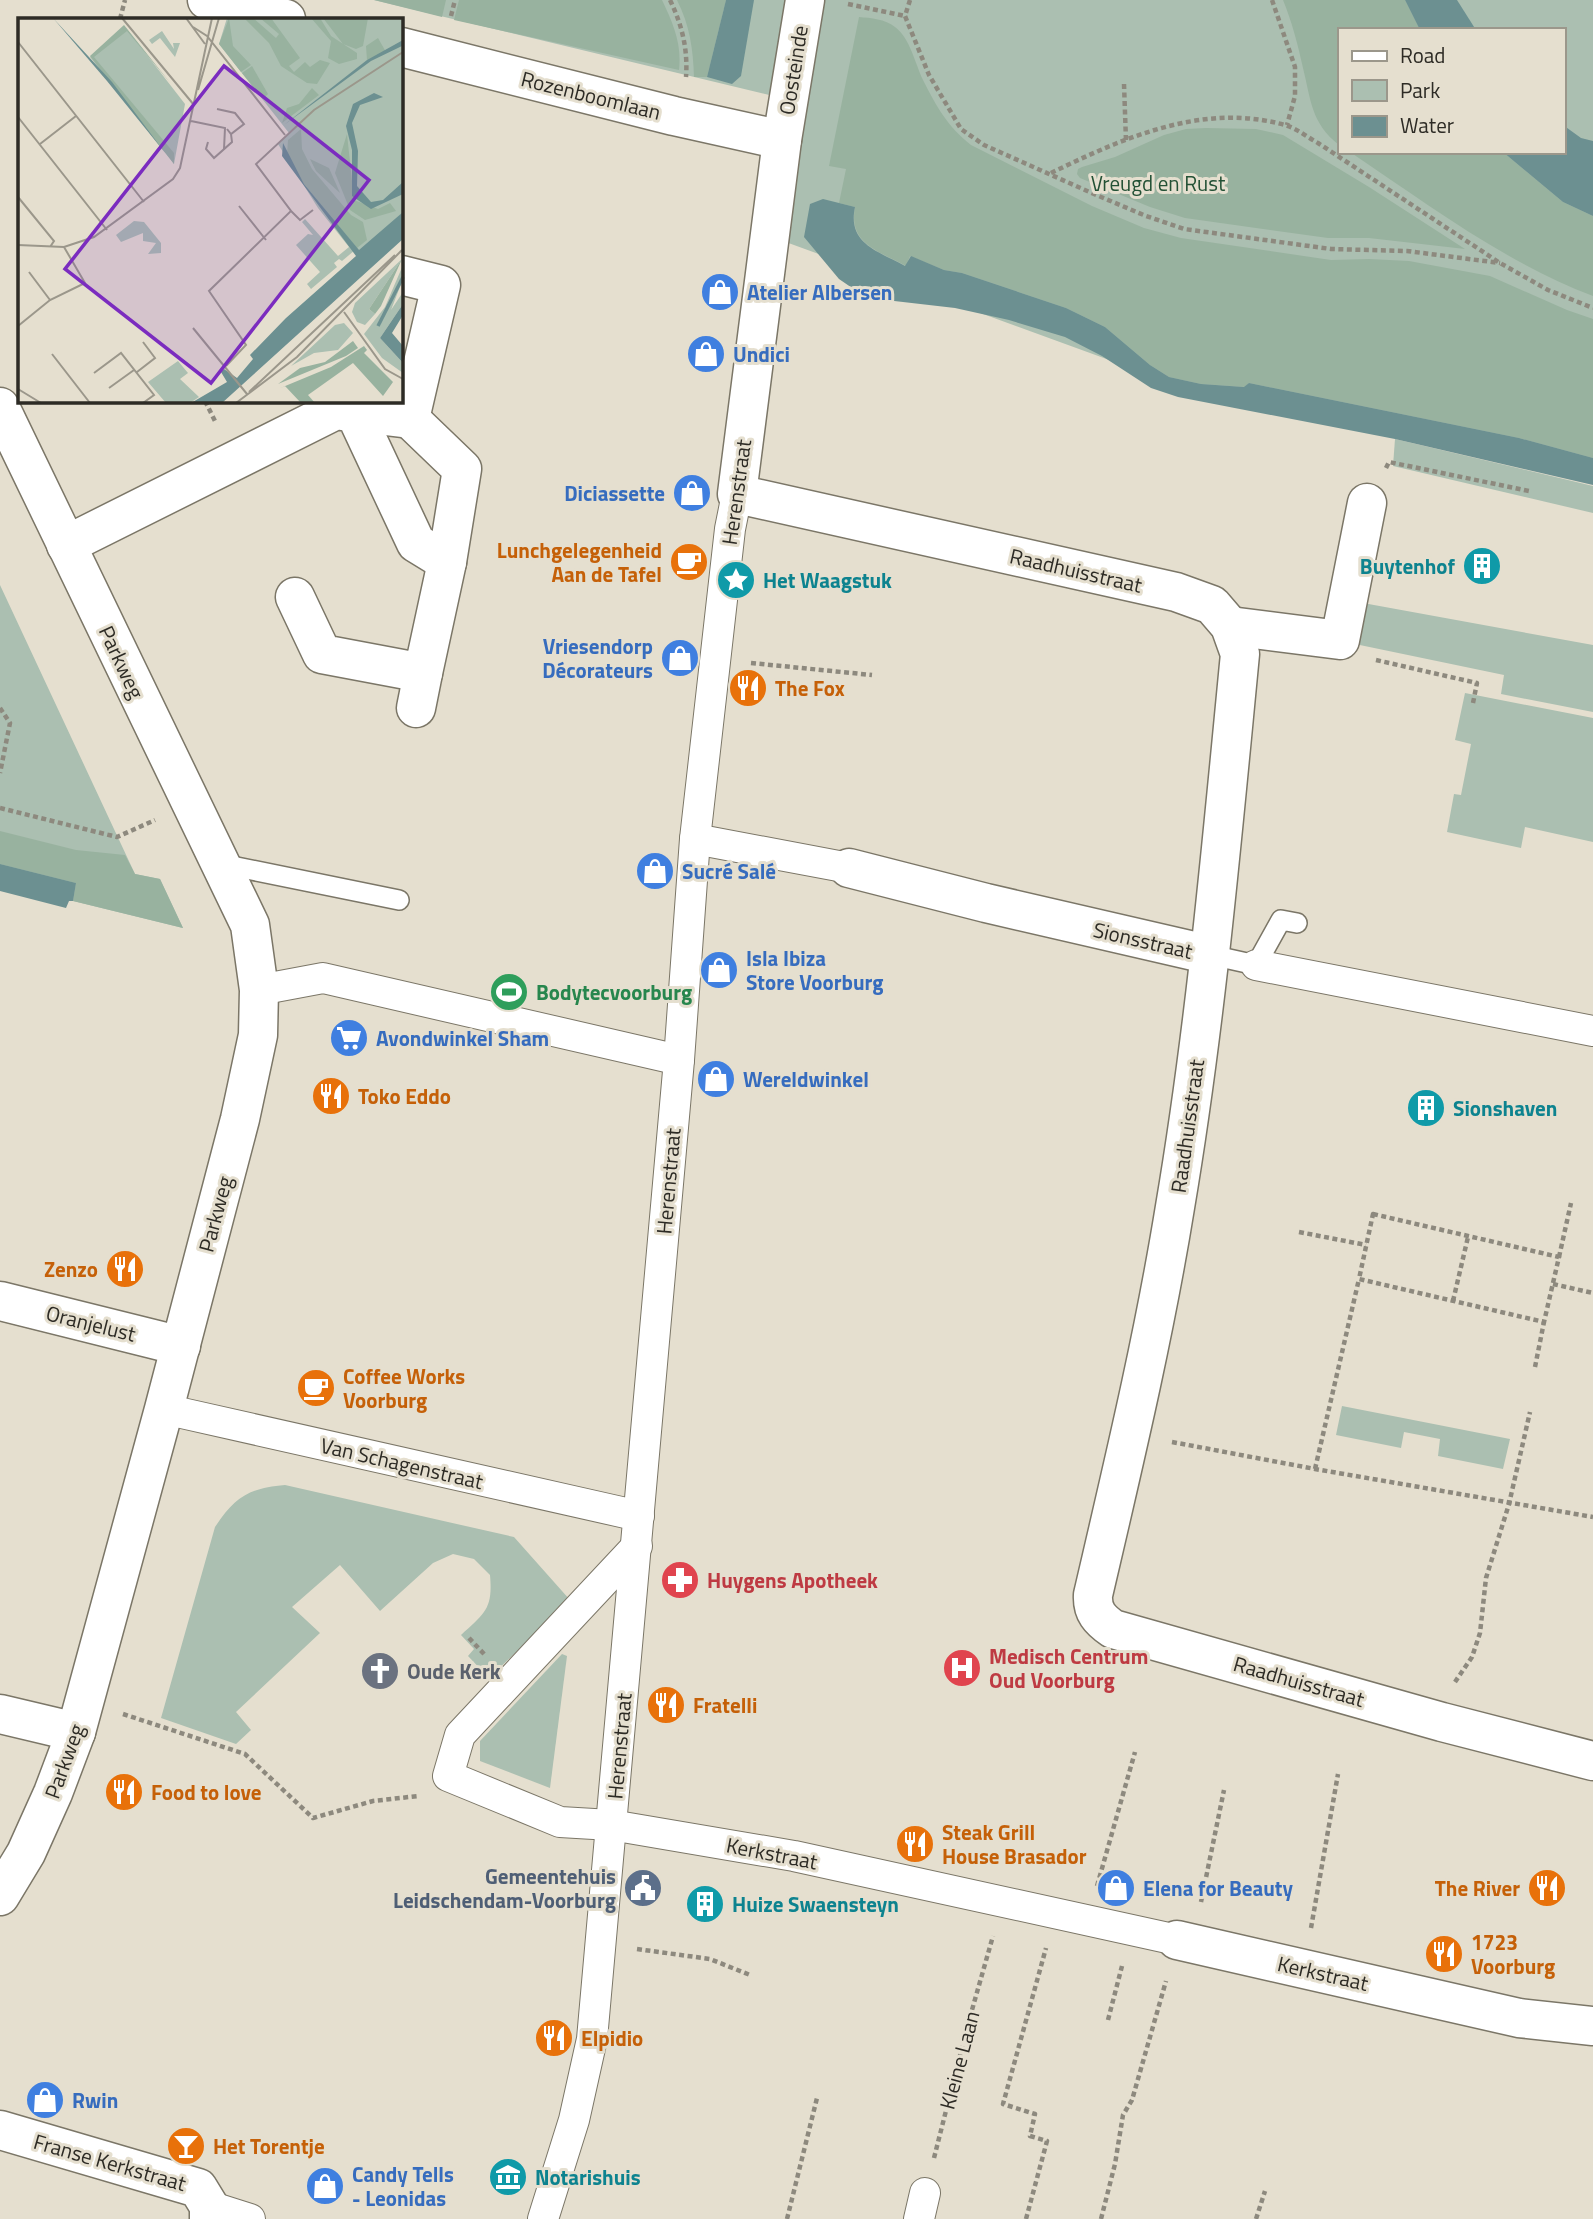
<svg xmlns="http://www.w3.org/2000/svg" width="1593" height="2219" font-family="'Titillium Web',sans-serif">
	<rect width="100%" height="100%" fill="#e5dfcf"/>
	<g fill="#abbfb1" fill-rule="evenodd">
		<path d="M374,0H1593V482L1164,380L783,241L803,103ZM1339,30H1563V152H1339Z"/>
		<polygon points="1395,439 1593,486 1593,513 1393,466"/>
		<polygon points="0,585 135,874 160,879 183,928 73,901 69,890 0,874"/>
		<polygon points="1363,603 1593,645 1593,712 1501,694 1504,675 1355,644"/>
		<polygon points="1465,693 1593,718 1593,842 1525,827 1521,848 1447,832 1454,794 1461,795 1471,744 1455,740"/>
		<polygon points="1342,1406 1510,1439 1503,1469 1438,1456 1440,1439 1404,1432 1401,1448 1336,1435"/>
		<path d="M285,1485L514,1537L570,1600L489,1678L468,1656L474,1649L461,1635C485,1613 493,1609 490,1575L474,1559L453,1554L433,1563L380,1611L340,1565L292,1607L320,1633L236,1712L251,1730L236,1744L161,1718L215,1527C235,1497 249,1488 285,1485Z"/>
		<polygon points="562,1654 567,1656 550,1788 480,1761 480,1741"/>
	</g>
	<g fill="#98b29f">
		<polygon points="374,0 446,0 442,17"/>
		<path d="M459,0H662C673,23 682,44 679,70L454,20Z"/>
		<path d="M677,0H726L707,77H694C693,49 690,26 677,0Z"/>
		<path d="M1283,0H1405L1420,30H1339V145C1311,123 1311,100 1303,68C1298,45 1292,22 1283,0Z"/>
		<path d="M859,17C871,18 885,19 895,27C910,38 915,63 923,80C936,106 948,127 971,145L1092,206L1144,228L1181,238L1331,260L1369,259L1409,261L1490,276L1567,310L1593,319V458L1519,438L1249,383L1245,387L1201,384L1169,377L1150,365L1105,327L1066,308L962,273L944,270L910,256L906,266C879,251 848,244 855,207L839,203L846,169L829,166Z"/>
		<polygon points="1206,128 1256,129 1283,135 1369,187 1465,249 1369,238 1328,238 1185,218 1150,207 1080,178 1077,174 1078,169 1082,167 1115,157 1164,135 1186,129"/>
		<path d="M1350,152H1503L1563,202L1593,216V296C1504,262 1429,205 1350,152Z"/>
		<polygon points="0,831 76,850 125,855 135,874 160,879 183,928 73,901 76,883 0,864"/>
	</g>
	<g fill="#6c9091">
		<polygon points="726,0 754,0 741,76 732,84 707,77"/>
		<polygon points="1405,0 1457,0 1476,30 1420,30"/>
		<polygon points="1563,125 1581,138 1593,141 1593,216 1563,202 1503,152 1563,152"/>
		<path d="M823,199L855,207C847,244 878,251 905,266L911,256L944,270L962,273L1066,308L1105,327L1150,365L1169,377L1201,384L1244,387L1249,383L1519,438L1593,458V485L1395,439L1178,397L1151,388L1102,356L1065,337L1009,320L955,308L877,299L858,292L839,279L804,237L810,204Z"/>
		<polygon points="0,864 76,883 73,901 69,901 66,908 0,891"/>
	</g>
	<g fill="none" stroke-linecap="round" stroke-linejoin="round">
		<defs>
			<g id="service">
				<polyline points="222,864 399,900"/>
				<polyline points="1211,955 1256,965 1281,920 1297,923"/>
			</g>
			<g id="pedestrian">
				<polyline points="695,839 849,868"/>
				<polyline points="1256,965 1593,1031"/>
				<polyline points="259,990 323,978 679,1060"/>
				<polyline points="164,1409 639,1516"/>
				<polyline points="637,1546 460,1735 448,1776 560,1822 611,1825 794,1856 1177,1940"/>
				<polyline points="209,2206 250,2219"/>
				<polyline points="543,2219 574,2120 592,2039 679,1060 695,839 730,529 737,494"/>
				<polyline points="919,2219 925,2193"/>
			</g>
			<g id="minor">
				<polyline points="207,0 286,19"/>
				<path d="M805,0L782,140L737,494L1176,592L1212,605L1230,626L1240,654C1222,839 1206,1024 1175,1207C1154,1337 1123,1466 1093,1595C1092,1612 1100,1620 1113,1629L1442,1722L1593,1761"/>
				<polyline points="401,47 674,116 782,140"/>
				<polyline points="385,416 410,419 441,285 401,275"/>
				<polyline points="66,545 336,410 355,413 416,543 447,562"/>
				<polyline points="295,597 322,654 423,673 447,562 462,469 410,419"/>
				<polyline points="1230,626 1340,640 1367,503"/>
				<polyline points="416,708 423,673"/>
				<polyline points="849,868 986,903 1211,955"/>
				<polyline points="0,1301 181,1346"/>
				<polyline points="0,1714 76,1732"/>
				<polyline points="1177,1940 1519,2018 1593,2026"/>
				<polyline points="0,2130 198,2188 209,2206 209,2219"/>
			</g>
			<polyline id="tertiary" points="0,407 250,925 259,990 258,1035 240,1119 164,1409 76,1732 53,1793 26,1853 0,1896"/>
		</defs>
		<use href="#service" stroke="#7b7667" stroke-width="22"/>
		<use href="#pedestrian" stroke="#7b7667" stroke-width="32"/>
		<use href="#minor" stroke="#7b7667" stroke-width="41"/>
		<use href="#tertiary" stroke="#7b7667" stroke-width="41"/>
		<g stroke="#8d897e" stroke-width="4.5" stroke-dasharray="5 3.5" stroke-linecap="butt">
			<path d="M670,0C682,25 688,49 686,77"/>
			<polyline points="910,0 905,16 929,75 961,129 984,145 1094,194 1146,216 1184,229 1331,249 1407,251 1500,263"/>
			<polyline points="1272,0 1295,67 1295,96 1287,125"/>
			<polyline points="848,4 905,16"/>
			<polyline points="451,16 455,0"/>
			<polyline points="120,19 125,0"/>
			<polyline points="1124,84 1126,141"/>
			<path d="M1051,173C1123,138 1203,102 1285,125C1296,128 1307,137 1318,143L1500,263L1548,290L1593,308"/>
			<polyline points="205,401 216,423"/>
			<polyline points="1386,468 1389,462 1529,491"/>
			<polyline points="1376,660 1477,683 1473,703"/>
			<polyline points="751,663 872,675"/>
			<polyline points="0,708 10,723 0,773"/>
			<polyline points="0,808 117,837 155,820"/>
			<polygon points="1373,1214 1559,1257 1544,1322 1359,1279"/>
			<polyline points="1299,1232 1366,1245"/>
			<polyline points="1559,1257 1571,1203"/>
			<polyline points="1553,1284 1593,1293"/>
			<polyline points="1453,1301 1468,1237"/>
			<polyline points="1535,1367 1544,1322"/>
			<polyline points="1172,1442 1315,1469 1593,1517"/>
			<polyline points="1315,1469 1359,1279"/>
			<polyline points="469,1638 485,1655"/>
			<polyline points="1455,1682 1472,1657 1480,1633 1486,1578 1509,1504 1530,1412"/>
			<polyline points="123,1714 245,1754 313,1818 373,1801 418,1796"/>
			<polyline points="1097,1886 1135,1752"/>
			<polyline points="1201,1902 1224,1790"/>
			<polyline points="1311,1928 1338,1774"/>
			<polyline points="637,1949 710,1959 750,1975"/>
			<polyline points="1108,2020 1122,1966"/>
			<polyline points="934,2158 968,2024 993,1936"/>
			<polyline points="787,2219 817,2098"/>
			<polyline points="1026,2219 1047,2141 1030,2136 1035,2114 1003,2104 1046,1948"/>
			<polyline points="1101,2219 1115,2164 1123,2115 1132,2100 1166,1981"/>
			<polyline points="1256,2219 1265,2191"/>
		</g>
		<use href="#service" stroke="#fff" stroke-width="19"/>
		<use href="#pedestrian" stroke="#fff" stroke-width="30"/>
		<use href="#minor" stroke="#fff" stroke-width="38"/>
		<use href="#tertiary" stroke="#fff" stroke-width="38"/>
	</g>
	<defs>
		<symbol id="shop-disc" viewBox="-11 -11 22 22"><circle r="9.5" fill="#3f7fe0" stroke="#e5dfcf"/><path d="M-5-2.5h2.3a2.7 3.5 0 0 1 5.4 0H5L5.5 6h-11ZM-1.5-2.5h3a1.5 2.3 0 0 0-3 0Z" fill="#fff"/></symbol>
		<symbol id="cafe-disc" viewBox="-11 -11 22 22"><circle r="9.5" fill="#e8710a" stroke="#e5dfcf"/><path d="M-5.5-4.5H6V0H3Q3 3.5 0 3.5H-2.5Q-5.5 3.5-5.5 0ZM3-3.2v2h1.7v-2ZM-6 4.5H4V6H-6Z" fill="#fff"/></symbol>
		<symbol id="building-disc" viewBox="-11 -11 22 22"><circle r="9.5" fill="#0f9aa8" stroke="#e5dfcf"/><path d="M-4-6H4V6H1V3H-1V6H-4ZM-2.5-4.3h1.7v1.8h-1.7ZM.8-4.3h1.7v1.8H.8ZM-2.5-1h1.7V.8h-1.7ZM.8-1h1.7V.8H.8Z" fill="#fff"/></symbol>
		<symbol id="sight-disc" viewBox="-11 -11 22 22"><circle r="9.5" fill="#0f9aa8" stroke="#e5dfcf"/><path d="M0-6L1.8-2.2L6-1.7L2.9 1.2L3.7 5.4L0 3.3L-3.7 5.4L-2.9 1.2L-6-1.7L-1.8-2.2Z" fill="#fff"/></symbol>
		<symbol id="restaurant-disc" viewBox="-11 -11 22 22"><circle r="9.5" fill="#e8710a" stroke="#e5dfcf"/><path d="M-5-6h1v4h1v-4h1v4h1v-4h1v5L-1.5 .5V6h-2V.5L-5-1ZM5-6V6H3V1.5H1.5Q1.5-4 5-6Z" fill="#fff"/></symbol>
		<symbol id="stadium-disc" viewBox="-11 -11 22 22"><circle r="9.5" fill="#2e9e5b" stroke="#e5dfcf"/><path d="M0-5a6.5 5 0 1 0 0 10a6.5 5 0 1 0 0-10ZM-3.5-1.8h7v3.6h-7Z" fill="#fff"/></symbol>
		<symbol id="supermarket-disc" viewBox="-11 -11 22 22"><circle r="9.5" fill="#3f7fe0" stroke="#e5dfcf"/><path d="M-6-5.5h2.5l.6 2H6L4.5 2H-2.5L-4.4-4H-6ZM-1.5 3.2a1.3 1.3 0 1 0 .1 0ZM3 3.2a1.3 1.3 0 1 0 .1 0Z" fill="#fff"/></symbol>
		<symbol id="pharmacy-disc" viewBox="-11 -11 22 22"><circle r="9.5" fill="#e0444e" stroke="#e5dfcf"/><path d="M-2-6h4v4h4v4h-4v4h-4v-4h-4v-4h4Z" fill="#fff"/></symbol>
		<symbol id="hospital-disc" viewBox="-11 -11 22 22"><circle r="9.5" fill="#e0444e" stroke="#e5dfcf"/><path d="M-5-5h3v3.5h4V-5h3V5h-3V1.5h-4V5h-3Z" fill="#fff"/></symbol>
		<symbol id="church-disc" viewBox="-11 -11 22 22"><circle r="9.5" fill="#6b7280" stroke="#e5dfcf"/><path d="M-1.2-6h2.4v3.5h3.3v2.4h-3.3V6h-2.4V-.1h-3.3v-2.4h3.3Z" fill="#fff"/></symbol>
		<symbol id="civic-disc" viewBox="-11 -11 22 22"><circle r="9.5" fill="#5c6f8a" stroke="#e5dfcf"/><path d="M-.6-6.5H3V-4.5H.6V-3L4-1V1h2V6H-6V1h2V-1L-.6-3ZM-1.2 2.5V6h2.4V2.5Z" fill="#fff"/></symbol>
		<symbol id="bar-disc" viewBox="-11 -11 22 22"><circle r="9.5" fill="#e8710a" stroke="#e5dfcf"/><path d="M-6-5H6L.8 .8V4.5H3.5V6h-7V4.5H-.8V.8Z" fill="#fff"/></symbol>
		<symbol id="museum-disc" viewBox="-11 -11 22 22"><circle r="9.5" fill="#0f9aa8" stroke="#e5dfcf"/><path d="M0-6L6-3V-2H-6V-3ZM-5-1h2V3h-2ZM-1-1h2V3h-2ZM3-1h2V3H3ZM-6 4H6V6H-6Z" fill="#fff"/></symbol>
	</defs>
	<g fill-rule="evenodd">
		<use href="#shop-disc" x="698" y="270" width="44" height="44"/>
		<use href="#shop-disc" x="684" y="332" width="44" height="44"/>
		<use href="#shop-disc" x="670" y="471" width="44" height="44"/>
		<use href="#cafe-disc" x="667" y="540" width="44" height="44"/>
		<use href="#building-disc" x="1460" y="544" width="44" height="44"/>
		<use href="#sight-disc" x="714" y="558" width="44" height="44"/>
		<use href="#shop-disc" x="658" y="636" width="44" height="44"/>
		<use href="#restaurant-disc" x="726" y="666" width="44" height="44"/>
		<use href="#shop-disc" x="633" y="849" width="44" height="44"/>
		<use href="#shop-disc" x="697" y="948" width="44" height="44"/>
		<use href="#stadium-disc" x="487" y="970" width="44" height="44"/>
		<use href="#supermarket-disc" x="327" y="1016" width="44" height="44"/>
		<use href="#shop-disc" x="694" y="1057" width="44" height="44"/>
		<use href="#restaurant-disc" x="309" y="1074" width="44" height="44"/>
		<use href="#building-disc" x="1404" y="1086" width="44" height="44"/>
		<use href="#restaurant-disc" x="103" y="1247" width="44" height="44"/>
		<use href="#cafe-disc" x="294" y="1366" width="44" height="44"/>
		<use href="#pharmacy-disc" x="658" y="1558" width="44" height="44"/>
		<use href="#hospital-disc" x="940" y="1646" width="44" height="44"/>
		<use href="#church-disc" x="358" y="1649" width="44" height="44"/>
		<use href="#restaurant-disc" x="644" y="1683" width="44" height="44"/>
		<use href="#restaurant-disc" x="102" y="1770" width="44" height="44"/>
		<use href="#restaurant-disc" x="893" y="1822" width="44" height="44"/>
		<use href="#civic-disc" x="621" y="1866" width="44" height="44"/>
		<use href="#shop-disc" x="1094" y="1866" width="44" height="44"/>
		<use href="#restaurant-disc" x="1525" y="1866" width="44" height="44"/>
		<use href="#building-disc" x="683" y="1882" width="44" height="44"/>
		<use href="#restaurant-disc" x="1422" y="1932" width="44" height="44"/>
		<use href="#restaurant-disc" x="532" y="2016" width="44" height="44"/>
		<use href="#shop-disc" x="23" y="2078" width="44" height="44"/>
		<use href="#bar-disc" x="164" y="2124" width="44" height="44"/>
		<use href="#museum-disc" x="486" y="2155" width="44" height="44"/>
		<use href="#shop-disc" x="303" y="2164" width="44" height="44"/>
	</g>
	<g text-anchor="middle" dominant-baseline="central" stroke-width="6" stroke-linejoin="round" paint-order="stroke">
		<g font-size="21" fill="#2d2b25" stroke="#e5dfcf">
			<text transform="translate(793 70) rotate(-81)">Oosteinde</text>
			<text transform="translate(591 95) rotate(14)">Rozenboomlaan</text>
			<text transform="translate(736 492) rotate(-82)">Herenstraat</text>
			<text transform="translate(1076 570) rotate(13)">Raadhuisstraat</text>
			<text transform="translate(122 662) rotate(65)">Parkweg</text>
			<text transform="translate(1143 940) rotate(13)">Sionsstraat</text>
			<text transform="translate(1187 1126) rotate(-82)">Raadhuisstraat</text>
			<text transform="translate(668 1181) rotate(-85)">Herenstraat</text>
			<text transform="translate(215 1214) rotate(-75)">Parkweg</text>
			<text transform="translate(91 1323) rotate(14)">Oranjelust</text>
			<text transform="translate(402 1463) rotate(13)">Van Schagenstraat</text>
			<text transform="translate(1299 1681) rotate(16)">Raadhuisstraat</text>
			<text transform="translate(619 1746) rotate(-85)">Herenstraat</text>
			<text transform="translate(64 1761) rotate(-70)">Parkweg</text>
			<text transform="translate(772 1853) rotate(11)">Kerkstraat</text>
			<text transform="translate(1323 1973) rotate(13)">Kerkstraat</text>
			<text transform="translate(959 2060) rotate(-75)">Kleine Laan</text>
			<text transform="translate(110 2162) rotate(16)">Franse Kerkstraat</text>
		</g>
		<g font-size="21" fill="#235135" stroke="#e5dfcf">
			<text x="1158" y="183">Vreugd en Rust</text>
		</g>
		<g font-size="21" font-weight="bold" fill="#366cbe" stroke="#e5dfcf" text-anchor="start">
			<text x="747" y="292">Atelier Albersen</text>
			<text x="733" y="354">Undici</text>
			<text x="665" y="493" text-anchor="end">Diciassette</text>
			<text x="653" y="646" text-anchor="end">Vriesendorp<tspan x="653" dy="24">Décorateurs</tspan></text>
			<text x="682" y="871">Sucré Salé</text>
			<text x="746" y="958">Isla Ibiza<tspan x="746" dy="24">Store Voorburg</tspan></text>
			<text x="376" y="1038">Avondwinkel Sham</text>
			<text x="743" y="1079">Wereldwinkel</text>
			<text x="1143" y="1888">Elena for Beauty</text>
			<text x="72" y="2100">Rwin</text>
			<text x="352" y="2174">Candy Tells<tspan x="352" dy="24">- Leonidas</tspan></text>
		</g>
		<g font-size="21" font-weight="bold" fill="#c56008" stroke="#e5dfcf" text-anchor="start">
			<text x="662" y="550" text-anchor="end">Lunchgelegenheid<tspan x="662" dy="24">Aan de Tafel</tspan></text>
			<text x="775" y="688">The Fox</text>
			<text x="358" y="1096">Toko Eddo</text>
			<text x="98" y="1269" text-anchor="end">Zenzo</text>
			<text x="343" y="1376">Coffee Works<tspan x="343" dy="24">Voorburg</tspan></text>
			<text x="693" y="1705">Fratelli</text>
			<text x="151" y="1792">Food to love</text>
			<text x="942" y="1832">Steak Grill<tspan x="942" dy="24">House Brasador</tspan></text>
			<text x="1520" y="1888" text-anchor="end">The River</text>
			<text x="1471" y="1942">1723<tspan x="1471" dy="24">Voorburg</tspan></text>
			<text x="581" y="2038">Elpidio</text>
			<text x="213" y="2146">Het Torentje</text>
		</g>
		<g font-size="21" font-weight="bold" fill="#0d838f" stroke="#e5dfcf" text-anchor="start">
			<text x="1455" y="566" text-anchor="end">Buytenhof</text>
			<text x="763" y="580">Het Waagstuk</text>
			<text x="1453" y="1108">Sionshaven</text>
			<text x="732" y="1904">Huize Swaensteyn</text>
			<text x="535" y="2177">Notarishuis</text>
		</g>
		<g font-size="21" font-weight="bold" fill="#27864d" stroke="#e5dfcf" text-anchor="start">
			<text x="536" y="992">Bodytecvoorburg</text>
		</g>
		<g font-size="21" font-weight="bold" fill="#be3a42" stroke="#e5dfcf" text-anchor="start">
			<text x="707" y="1580">Huygens Apotheek</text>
			<text x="989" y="1656">Medisch Centrum<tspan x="989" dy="24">Oud Voorburg</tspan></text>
		</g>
		<g font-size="21" font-weight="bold" fill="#5b616d" stroke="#e5dfcf" text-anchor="start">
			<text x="407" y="1671">Oude Kerk</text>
		</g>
		<g font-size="21" font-weight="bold" fill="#4e5e75" stroke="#e5dfcf" text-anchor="end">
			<text x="616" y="1876">Gemeentehuis<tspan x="616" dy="24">Leidschendam-Voorburg</tspan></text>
		</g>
	</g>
	<g transform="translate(18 18)">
		<rect width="385" height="385" fill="#e5dfcf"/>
		<path d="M209,0H385V194L344,233L337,232L324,243L321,241L316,245L319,249L293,271L289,266L302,254L278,227L290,216L295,217L284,204L287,201L320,238L331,229L300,190L260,126L271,115L201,26ZM108,10L167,86L156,146L72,39ZM144,13L156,31L155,25H162L157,39L142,20L134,26L131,22ZM116,203L126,204L143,225V235L130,236L138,225L125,223V215L103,224L98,217ZM384,241L351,291L357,296L347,307L339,304L334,294L337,285ZM385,247V261L373,292L385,274V286L362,320L385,345V355L364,340L346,316L367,289ZM326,305L335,315L320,332L296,335L273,348L317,307ZM160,343L170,355L162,361L181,379L172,385H148L130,364Z" fill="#abbfb1"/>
		<path d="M211,0L215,28L233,47L223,54L201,26ZM226,0H235L258,20L261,16L242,0H253L282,40L271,48L276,54L287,44L292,49L302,42L312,45L299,66L289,65L263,48L251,25ZM293,0H302L313,18L339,35V41L321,46L310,40L313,23ZM305,0H350L345,28L338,31L325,26ZM106,7L153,66L109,13L76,39L156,135V146L72,38ZM360,20L368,34L349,42L348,28ZM234,48L250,76L245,81L224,55ZM294,70L301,77L264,105L269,90L281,86ZM283,111L284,131L294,151L333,197L345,204L349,222L339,230L286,166L269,137L270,122ZM329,116L336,182L360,191L372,185L378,193L347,202L332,192L317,155ZM292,141L311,150L322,175L298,153ZM384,241L363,288L357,296L351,291ZM335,323L340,330L328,338L260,366L282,350L307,344ZM346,328L349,332L346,335L375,364L365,378L335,345L290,377L297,385H283L267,368L260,371L313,349Z" fill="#98b29f"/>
		<path d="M35,0L94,64L148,136L89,63ZM385,22L384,28L353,43L266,107L349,42ZM356,75L365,79L342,87L334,105L340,133L339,168L353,184L365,182L385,164V176L353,191L334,178V132L328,108L335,86ZM265,125L286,166L341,232L385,194V221L204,385H173L209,364L203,354L206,351L219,360L235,341L232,337L268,300L338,238L264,138ZM385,286V297L374,315L385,328V345L362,320Z" fill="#6c9091"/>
		<path fill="none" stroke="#6c9091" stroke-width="3.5" d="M360,308L385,259"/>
		<path fill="none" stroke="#9b978b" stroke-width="2" d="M104,0L176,87M168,0L187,26M175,9L189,18L267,117M0,24L126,184M180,72L201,0M199,91L217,95L226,106L213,116L209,111M0,99L89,212M173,103L207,110L206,131M190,124L188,131L196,140L214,124L213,116M22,126L58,98M0,179L36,223L32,229M221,188L248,222M273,193L282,202L295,192M0,227L46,229L76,219L155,161L162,150L194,0M11,254L32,282M326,294L367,351L385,361M0,308L32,282L67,265L46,229M175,310L229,376M34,336L72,385M208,348L228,327L191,273L273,193L238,146L296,92L385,34M119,354L137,340L125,324M76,355L103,335L136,377L125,385M91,370L116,352M0,371L23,385M231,374L377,237M218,385L279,339L384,232"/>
		<path fill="#7b2cbf" fill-opacity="0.15" stroke="#7b2cbf" stroke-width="3.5" d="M206,48L351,162L193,365L47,251Z"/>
		<rect width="385" height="385" fill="none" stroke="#2d2b25" stroke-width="3.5"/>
	</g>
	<rect x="1338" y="28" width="228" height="126" fill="#e5dfcf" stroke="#9b978b" stroke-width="2"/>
	<rect x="1352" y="51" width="35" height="10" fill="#ffffff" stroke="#9b978b" stroke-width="2"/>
	<text x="1400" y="63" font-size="21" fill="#2d2b25">Road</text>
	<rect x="1352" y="80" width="35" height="21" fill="#abbfb1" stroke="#9b978b" stroke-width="2"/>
	<text x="1400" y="98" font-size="21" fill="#2d2b25">Park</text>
	<rect x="1352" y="116" width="35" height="21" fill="#6c9091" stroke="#9b978b" stroke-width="2"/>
	<text x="1400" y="133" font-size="21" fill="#2d2b25">Water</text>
</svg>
